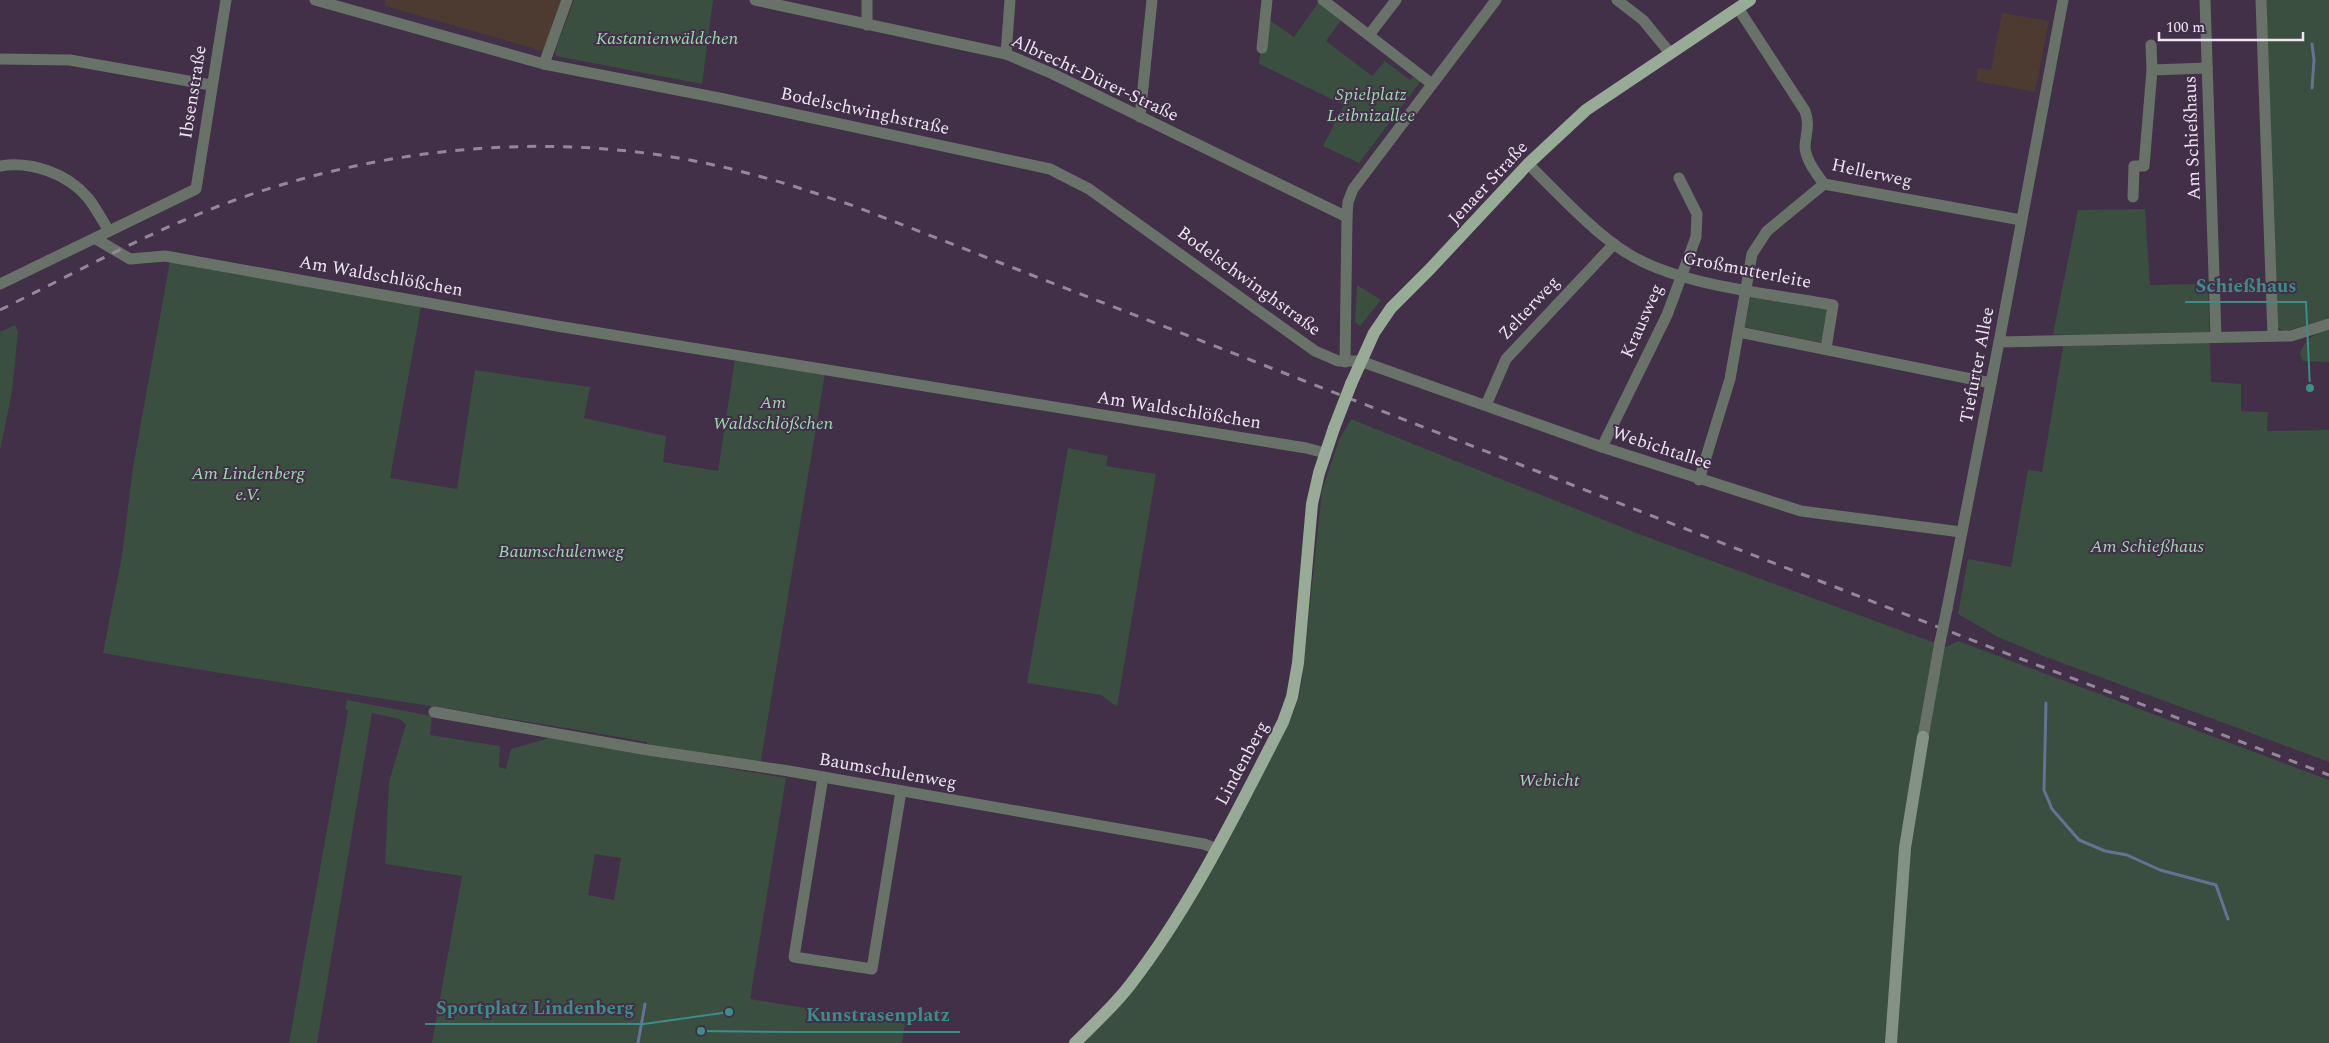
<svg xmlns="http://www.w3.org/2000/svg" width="2329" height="1043" font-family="Spectral,serif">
	<rect width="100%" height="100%" fill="#413047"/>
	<g fill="#4d3b31">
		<polygon points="385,0 562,0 543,51 385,6"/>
		<polygon points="2002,13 2049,21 2035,92 1976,81 1978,68 1991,70"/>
	</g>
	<g fill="#3a4f40" fill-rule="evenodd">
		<polygon points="574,0 713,0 702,84 556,56 555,51"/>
		<polygon points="1320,0 1344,16 1326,41 1372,76 1385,61 1410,80 1418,72 1424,77 1359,163 1323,146 1344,105 1259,64 1265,17 1294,37"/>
		<polygon points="2264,0 2329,0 2329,319 2285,331 2278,328"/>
		<polygon points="2145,209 2150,285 2208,284 2211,382 2241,384 2241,411 2268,412 2267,431 2329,430 2329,762 2046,657 1998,637 1958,614 1968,559 2011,567 2028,470 2042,472 2065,335 2053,334 2078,210"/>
		<path d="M170,261L421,307L390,478L457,489L475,370L590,387L584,418L666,436L663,462L718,471L735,359L825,373L760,766L647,747V742C466,710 284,685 103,653L122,556L133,467Z"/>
		<polygon points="1357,285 1381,300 1360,326 1355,322"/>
		<polygon points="1751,295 1828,309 1822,343 1745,327"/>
		<polygon points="15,325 18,332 12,392 0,451 0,332"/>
		<path d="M2329,328V362L2303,361L2300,354C2304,339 2315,334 2329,328Z"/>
		<polygon points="1351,419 1639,534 1946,647 1958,641 2329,780 2329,1043 1083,1043 1106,1021 1288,725 1297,703 1302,680 1322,490 1339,440"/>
		<polygon points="1068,448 1108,456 1106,466 1156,474 1117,707 1101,695 1027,683"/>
		<path d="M347,700L432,716L430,735L500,746L499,767L506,769L511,749L549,738L786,778L750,999L905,1024L902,1043H432L462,876L385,864L389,782L406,724L399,719L372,713L317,1043H289L348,711L345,708ZM595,854L621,858L614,900L588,895Z"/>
	</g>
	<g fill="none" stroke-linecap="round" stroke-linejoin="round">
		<g stroke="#637394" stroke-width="3">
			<polyline points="2312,88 2314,60 2312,44"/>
			<polyline points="2046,703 2044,790 2052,809 2079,840 2105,851 2127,855 2160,870 2216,885 2228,919"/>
			<polyline points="638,1043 645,1004"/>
		</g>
		<g stroke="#687268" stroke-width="11">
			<polyline points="315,0 544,64 724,99 1050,169 1089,189 1315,351 1338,361 1360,361 1602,447 1801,511 1961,532"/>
			<polyline points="755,0 1006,54 1053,74 1347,217"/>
			<polyline points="867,0 867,25"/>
			<polyline points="1323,0 1432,84"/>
			<polyline points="1617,0 1643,20 1670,53"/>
			<polyline points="2205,0 2216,337"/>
			<polyline points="2261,0 2273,336"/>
			<path d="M1738,8L1805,111C1810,124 1806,132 1805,146C1805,159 1816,173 1824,184L2021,220"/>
			<polyline points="1369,35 1396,0"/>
			<polyline points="1262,48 1267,0"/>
			<polyline points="1006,54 1010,0"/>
			<polyline points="0,59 70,60 211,85"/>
			<polyline points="544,64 567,0"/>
			<polyline points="2152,70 2207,68"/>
			<polyline points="1140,117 1152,0"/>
			<path d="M1528,164C1557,192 1594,233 1627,253C1678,286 1773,294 1833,305L1826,349"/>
			<path d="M0,166C31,161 67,173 88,198C96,208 102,220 109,231"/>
			<polyline points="2133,197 2134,166 2144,166 2152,70 2151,45"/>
			<polyline points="96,239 130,259 165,256 557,326 1306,448 1325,453"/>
			<polyline points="0,284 196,189 226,0"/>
			<polyline points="1739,332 1991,383"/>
			<polyline points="1999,342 2291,336 2329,324"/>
			<polyline points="1345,362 1347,217 1348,202 1353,189 1496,0"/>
			<polyline points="1486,405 1506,359 1614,244"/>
			<polyline points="1602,447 1667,315 1696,237 1697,214 1679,178"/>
			<polyline points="1699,480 1730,379 1752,254 1767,231 1824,184"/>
			<polyline points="1947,609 1999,342 2063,0"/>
			<polyline points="434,712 648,750 789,771 1204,844 1217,849"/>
			<polyline points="1923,737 1940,642"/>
			<polyline points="823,777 794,957 872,969 901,791"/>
		</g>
		<polyline stroke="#839282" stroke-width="12" points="1891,1043 1905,848 1923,737"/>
		<g stroke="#97ab96" stroke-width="12">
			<polyline points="1351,384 1374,333 1391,308 1430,269 1528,164 1586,110 1750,0"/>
			<path d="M1075,1043C1094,1024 1114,1006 1130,985C1192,905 1237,811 1283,722L1292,697L1298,663L1312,504L1319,473L1334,428"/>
		</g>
		<path stroke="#95879a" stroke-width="3" stroke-dasharray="9 9" stroke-linecap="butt" d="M0,310C77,272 154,229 235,200C398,142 578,128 747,173C783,182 818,194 854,206L2000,651L2329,775"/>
		<polyline stroke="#687268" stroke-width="11" points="1940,642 1947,609"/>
		<polyline stroke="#97ab96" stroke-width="12" points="1334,428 1351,384"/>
	</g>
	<g text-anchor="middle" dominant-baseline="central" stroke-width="4" stroke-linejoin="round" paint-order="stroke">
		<g font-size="18" font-style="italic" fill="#9cd9af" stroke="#413047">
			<text x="667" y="38">Kastanienwäldchen</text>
			<text x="1371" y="94">Spielplatz<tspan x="1371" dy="21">Leibnizallee</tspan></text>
			<text x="773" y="402">Am<tspan x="773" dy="21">Waldschlößchen</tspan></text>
			<text x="248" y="473">Am Lindenberg<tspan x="248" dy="21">e.V.</tspan></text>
			<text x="2147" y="546">Am Schießhaus</text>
			<text x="561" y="551">Baumschulenweg</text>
			<text x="1549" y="780">Webicht</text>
		</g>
		<g font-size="18" fill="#eee4f2" stroke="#413047">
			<text transform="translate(1095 78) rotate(25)">Albrecht-Dürer-Straße</text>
			<text transform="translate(193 92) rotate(-81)">Ibsenstraße</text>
			<text transform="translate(865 111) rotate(12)">Bodelschwinghstraße</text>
			<text transform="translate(2192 138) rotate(-92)">Am Schießhaus</text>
			<text transform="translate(1872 173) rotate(12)">Hellerweg</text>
			<text transform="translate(1488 183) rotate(-47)">Jenaer Straße</text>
			<text transform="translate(1747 270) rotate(11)">Großmutterleite</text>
			<text transform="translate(381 276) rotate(10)">Am Waldschlößchen</text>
			<text transform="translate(1249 281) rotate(36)">Bodelschwinghstraße</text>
			<text transform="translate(1529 308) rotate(-47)">Zelterweg</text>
			<text transform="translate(1642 321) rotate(-66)">Krausweg</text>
			<text transform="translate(1977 365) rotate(-79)">Tiefurter Allee</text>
			<text transform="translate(1179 410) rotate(9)">Am Waldschlößchen</text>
			<text transform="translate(1662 448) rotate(18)">Webichtallee</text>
			<text transform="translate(1242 763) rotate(-62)">Lindenberg</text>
			<text transform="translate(888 771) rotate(10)">Baumschulenweg</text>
		</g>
	</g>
	<path fill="none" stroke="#3c8c88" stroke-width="2" d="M2310 388L2306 302H2185M729 1012L644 1024H425M701 1031L796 1032H960"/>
	<g fill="#3c8c88" stroke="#413047" stroke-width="2">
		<circle cx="2310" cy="388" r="5"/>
		<circle cx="729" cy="1012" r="5"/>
		<circle cx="701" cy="1031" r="5"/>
	</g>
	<g font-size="19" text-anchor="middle" font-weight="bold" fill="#3c8c88" stroke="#413047" stroke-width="4" stroke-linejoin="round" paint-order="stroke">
		<text x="2246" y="292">Schießhaus</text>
		<text x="535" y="1014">Sportplatz Lindenberg</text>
		<text x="878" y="1021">Kunstrasenplatz</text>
	</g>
	<path d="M2159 32v8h144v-8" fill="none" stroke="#eee4f2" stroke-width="2.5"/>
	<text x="2166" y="32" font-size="15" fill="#eee4f2" stroke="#413047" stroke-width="4" paint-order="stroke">100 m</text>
</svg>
